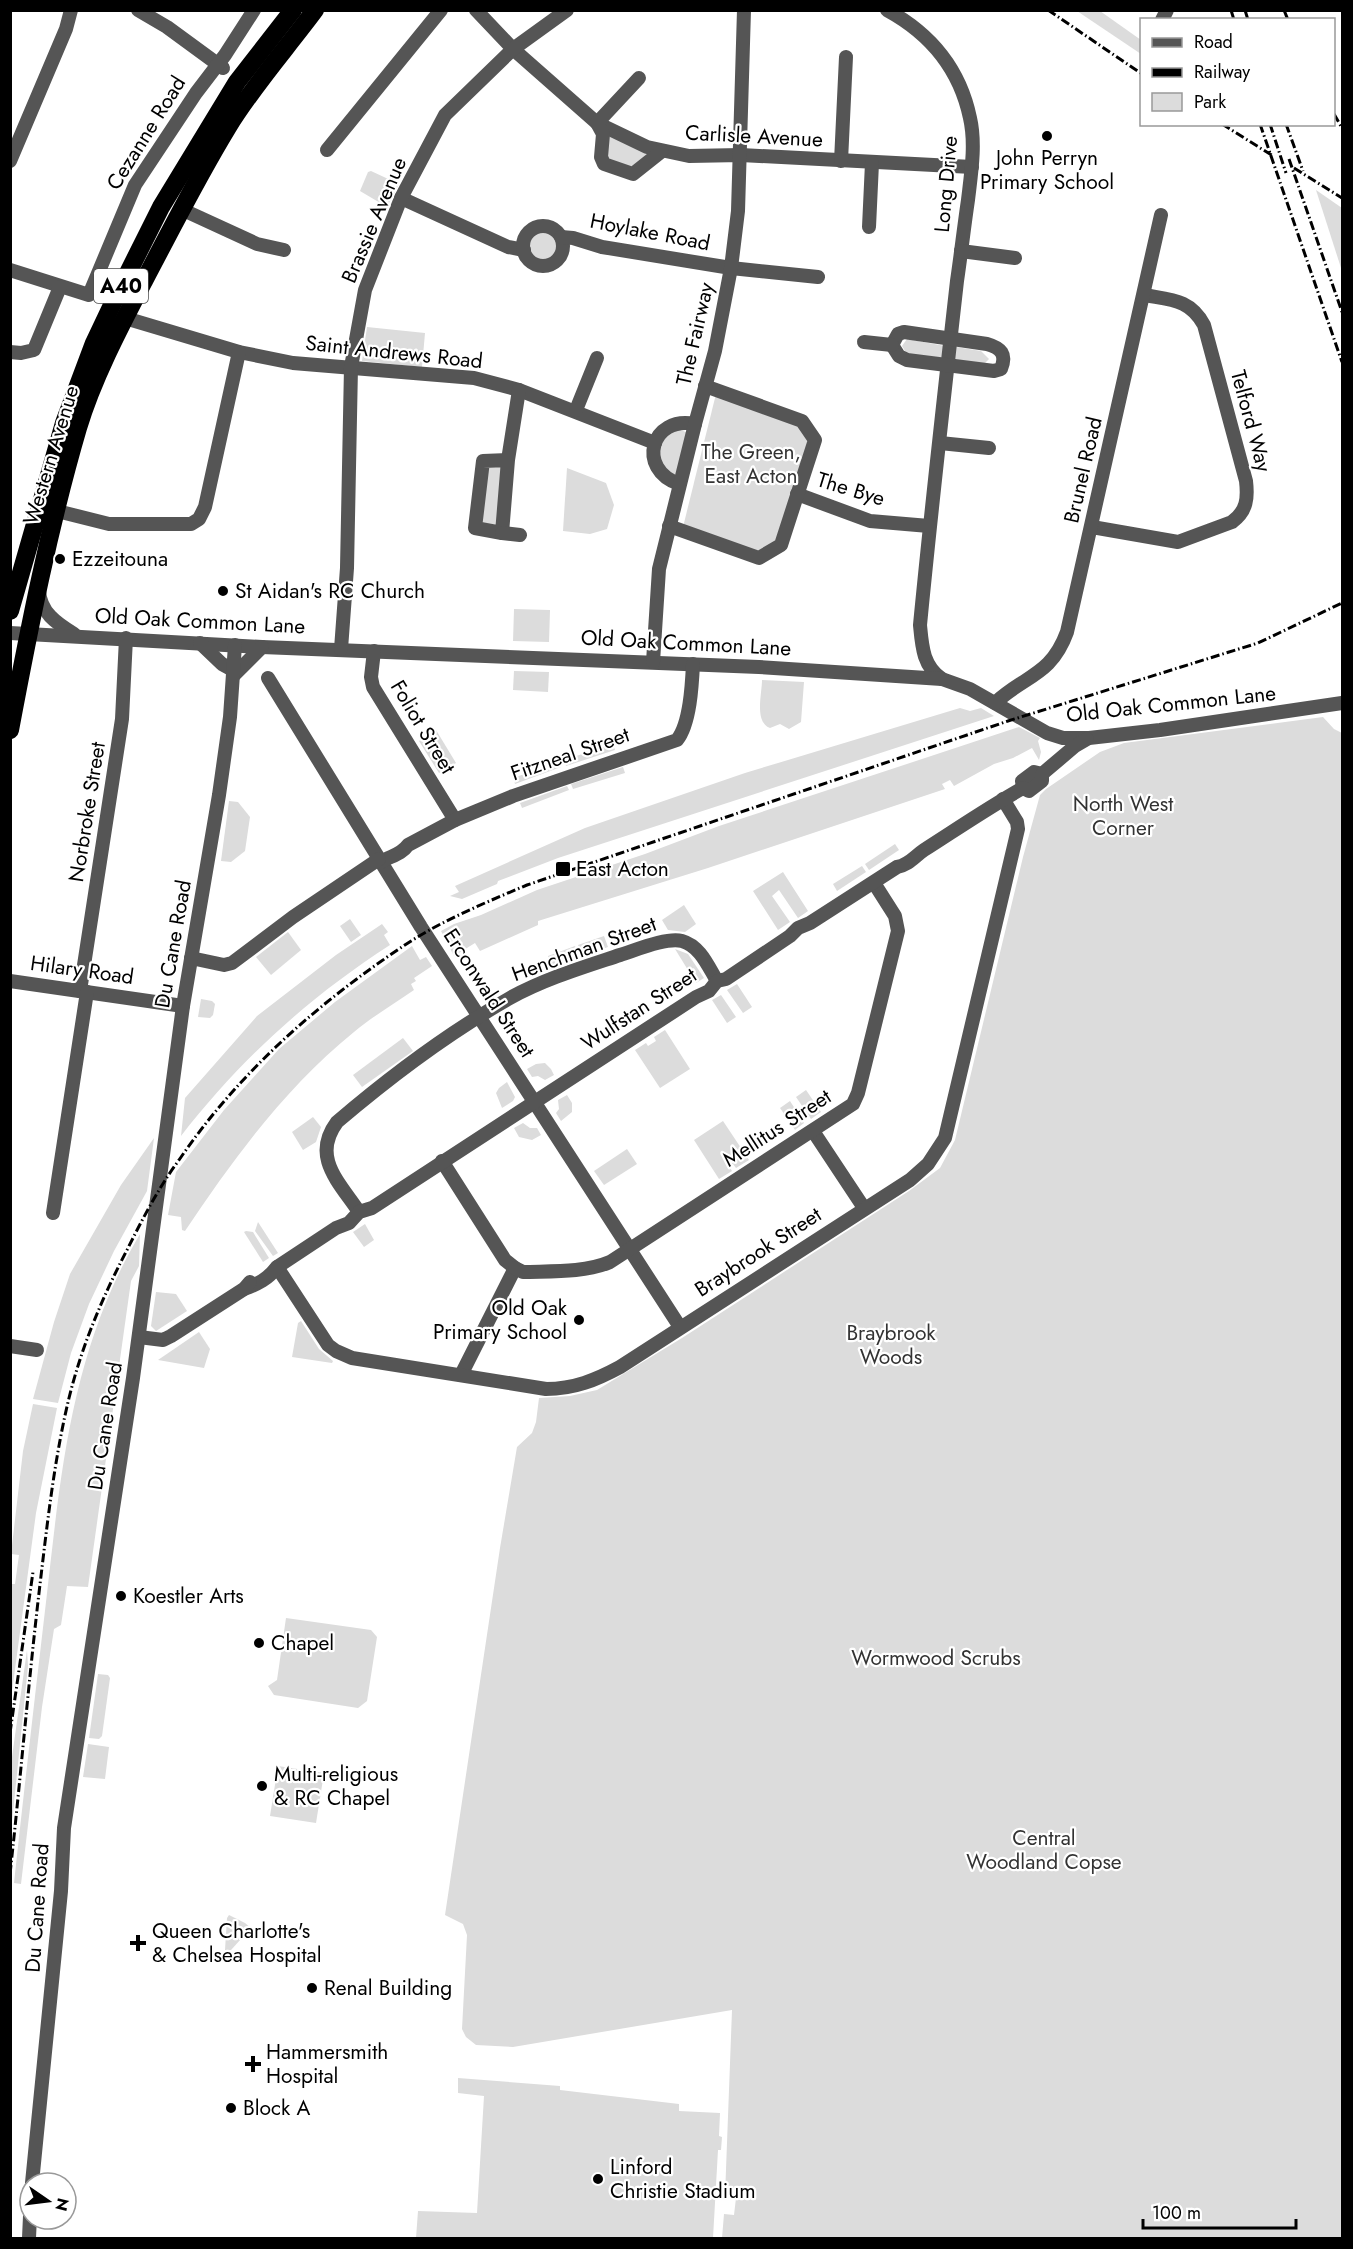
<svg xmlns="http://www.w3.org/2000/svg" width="1353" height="2249" font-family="Jost,sans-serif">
	<rect width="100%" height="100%" fill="#fff"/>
	<g fill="#dcdcdc">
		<polygon points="1077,11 1100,11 1141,40 1141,54"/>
		<polygon points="608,135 655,153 636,170 606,161"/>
		<polygon points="371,171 399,184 387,207 360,191 368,172"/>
		<polygon points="1316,190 1342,208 1342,271"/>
		<circle cx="544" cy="246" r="15"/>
		<polygon points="367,327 425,333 422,367 362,361"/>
		<polygon points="907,339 945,346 943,359 907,354 902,346"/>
		<polygon points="956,347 981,351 989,359 982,366 954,361"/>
		<polygon points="716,394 803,425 814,440 779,542 771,549 755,551 683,527"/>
		<polygon points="678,429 686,432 688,437 676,476 671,477 658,458 660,441"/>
		<polygon points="505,463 498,527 483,523 481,519 487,465"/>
		<polygon points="567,468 606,483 614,505 607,529 590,534 563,531"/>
		<polygon points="514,609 550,610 549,642 513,641"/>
		<polygon points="514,671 549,672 548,692 513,690"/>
		<path d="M762,680L804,682L801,722L789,729L780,724L770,728C754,722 762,694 762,680Z"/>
		<polygon points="960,708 970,711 981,708 994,716 558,858 498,881 497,884 462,899 450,896 459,892 455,886 585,828 745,773"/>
		<polygon points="1323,717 1334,729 1342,733 1342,2238 722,2238 724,2214 734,2215 736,2198 725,2196 732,2010 513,2047 476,2045 466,2037 462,2029 467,1935 463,1924 445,1915 500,1548 517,1447 532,1433 536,1422 539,1398 570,1396 597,1390 682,1338 909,1191 940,1168 955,1140 1023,857 1040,795 1046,789 1100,752 1124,743"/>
		<polygon points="1019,727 1040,738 1038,741 1041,752 1039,760 1032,748 1013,758 994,764 954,786 950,780 942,784 945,789 708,868 538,921 538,925 480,951 475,943 454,956 441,931 454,924 481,915 537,890 645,854 719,826"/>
		<polygon points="436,730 456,763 439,773 419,741"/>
		<polygon points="613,744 615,750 566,766 564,760"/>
		<polygon points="559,762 561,767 515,784 513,778"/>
		<polygon points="623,767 625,773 573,789 571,784"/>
		<polygon points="567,786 569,790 522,808 520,803"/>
		<polygon points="229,801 238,802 250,817 245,851 231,862 221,861"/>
		<polygon points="895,844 899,850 869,870 865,864"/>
		<polygon points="862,866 866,872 837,891 833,884"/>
		<polygon points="783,872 808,911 798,918 779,890 772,896 790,922 778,930 753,891"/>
		<polygon points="684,905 696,924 685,932 668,930 662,920"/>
		<polygon points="350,919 361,935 351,942 340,926"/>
		<path d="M382,924L388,932L384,935L390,945C308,998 241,1059 181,1136L185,1098L257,1016L336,955Z"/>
		<polygon points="288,932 301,950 271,975 256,957"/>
		<polygon points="604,936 608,947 582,956 578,945"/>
		<path d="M412,946L420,960L426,957L432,966L414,978L416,981L411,984L414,990C394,1004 373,1016 354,1032C285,1088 234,1158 185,1231L182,1230L181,1217L168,1215L176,1172L224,1110L279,1049L335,1002Z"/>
		<polygon points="575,946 579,957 552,967 548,956"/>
		<polygon points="675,949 688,954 704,978 696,983"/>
		<polygon points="737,984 752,1007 743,1013 727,990"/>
		<polygon points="721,995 736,1017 727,1023 712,1000"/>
		<polygon points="201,999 212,1001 215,1004 213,1015 210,1018 198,1017"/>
		<polygon points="665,1030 690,1069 660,1088 635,1050 646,1043 648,1046 656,1041 654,1037"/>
		<polygon points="403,1038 413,1051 362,1087 353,1075"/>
		<polygon points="545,1063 551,1069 554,1075 545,1080 538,1076 532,1077 527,1069 536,1064"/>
		<polygon points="507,1082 515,1097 513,1101 502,1108 496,1093 499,1088"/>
		<polygon points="806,1090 821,1112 811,1119 796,1097"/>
		<polygon points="567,1095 572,1103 572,1112 561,1121 556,1113 559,1109 558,1100"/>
		<polygon points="790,1101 804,1123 795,1130 780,1108"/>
		<polygon points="313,1117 321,1127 316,1142 303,1150 292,1132"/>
		<polygon points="723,1121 749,1160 736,1168 733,1164 729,1166 732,1171 719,1179 694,1140"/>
		<polygon points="523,1123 530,1128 537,1128 541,1135 532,1140 519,1137 514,1128"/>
		<polygon points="154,1138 147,1191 114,1251 89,1304 71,1353 58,1403 33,1399 54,1322 70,1274 121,1185"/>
		<polygon points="627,1149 637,1164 604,1185 594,1171"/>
		<polygon points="258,1222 278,1253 273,1256 255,1231"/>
		<polygon points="365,1224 374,1240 364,1247 353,1232"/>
		<polygon points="246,1231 253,1232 269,1258 263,1262 244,1232"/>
		<path d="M140,1234L139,1266L131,1281L88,1587L67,1586L61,1625L54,1629L42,1707L21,1884L14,1883C24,1790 35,1696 46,1602C61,1472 71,1350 140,1234Z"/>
		<polygon points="156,1292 176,1294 187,1311 156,1331 151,1326"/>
		<polygon points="301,1321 319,1349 333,1361 332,1363 292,1357 298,1323"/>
		<polygon points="199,1332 210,1349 204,1368 158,1360"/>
		<polygon points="33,1404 57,1408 36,1513 11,1699 11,1584 15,1584 19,1555 11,1554 23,1451"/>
		<polygon points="286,1618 371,1630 377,1637 367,1701 358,1708 274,1695 268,1686 277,1680"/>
		<polygon points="27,1650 28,1666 11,1832 11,1764"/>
		<polygon points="98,1674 108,1675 110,1678 102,1736 99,1739 89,1738"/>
		<polygon points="88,1744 109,1747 105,1779 83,1777"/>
		<polygon points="278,1766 324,1773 316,1823 270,1816"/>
		<polygon points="229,1915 245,1923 251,1928 231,1950 225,1950 227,1918"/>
		<polygon points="458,2078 560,2086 560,2090 679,2104 679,2111 720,2113 719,2136 722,2137 721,2150 718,2150 713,2238 416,2238 418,2211 477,2213 484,2096 458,2093"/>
	</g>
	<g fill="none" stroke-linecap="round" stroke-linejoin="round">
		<g stroke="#555" stroke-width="14">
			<polyline points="138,10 167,27 223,68"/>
			<polyline points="476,10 513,49 597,123 647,147 689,156 741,155 972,167"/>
			<path d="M887,10C931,34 960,70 970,118C976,144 971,174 968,200C964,227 961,254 957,281C944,396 931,511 920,625C922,647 923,666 942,679"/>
			<polyline points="1162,20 1167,10"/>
			<polyline points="639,78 597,123 603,134 601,157 604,164 633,174 662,151"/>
			<polyline points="327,150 441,10"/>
			<polyline points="10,161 66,29 71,10"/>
			<polyline points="841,161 846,57"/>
			<polyline points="401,198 508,247 524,250"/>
			<polyline points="181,209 257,244 284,250"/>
			<circle cx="543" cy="246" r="20"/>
			<polyline points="869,227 872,163"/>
			<polyline points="561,237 573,238 602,247 731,268 818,277"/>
			<polyline points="961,251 1015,258"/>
			<polyline points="10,270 89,295 135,185 196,93 225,55 254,10"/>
			<polyline points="125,318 239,352 293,363 474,378 519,390 655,443"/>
			<path d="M904,332L987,344C1001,348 1007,354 1001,369L994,371L907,360L899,356L892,345L898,334Z"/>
			<polyline points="864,342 892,345"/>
			<polyline points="10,352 21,353 34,350 60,287"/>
			<polyline points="576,410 597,358"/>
			<polyline points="940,443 989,448"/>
			<polyline points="508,460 483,461 475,528 502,533 508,460 519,390"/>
			<path d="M679,484C636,469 651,415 695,424"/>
			<polyline points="797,494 870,521 929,526"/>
			<polyline points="57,511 109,524 191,524 199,519 205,507 239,352"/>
			<polyline points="669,526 759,558 781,545 815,440 802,421 705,386"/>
			<path d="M1092,527L1178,542L1232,522C1247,511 1248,498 1246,481L1204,325C1190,299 1171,300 1144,295"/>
			<polyline points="502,533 520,535"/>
			<path d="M39,590C40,612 56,623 74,634"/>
			<polyline points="10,633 262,647 759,667 942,679 970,689 1047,733 1063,738 1089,738 1160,730 1342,703"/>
			<polyline points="200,643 222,664 233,670"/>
			<polyline points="341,649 347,568 351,367 365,290 401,198 445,115 513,49 567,10"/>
			<polyline points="374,651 371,677 373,687 455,820"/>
			<polyline points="653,662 659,569 695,424 715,351 731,268 738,211 744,10"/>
			<polyline points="233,676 262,647"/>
			<polyline points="268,678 421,927 680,1327"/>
			<path d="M995,703C1025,675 1051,676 1067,632L1161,215"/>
			<polyline points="1023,788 1022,781 1034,772 1042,774"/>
			<path d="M381,862C390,856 401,855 408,845L455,820L513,796L677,740C690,724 692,685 693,664"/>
			<polyline points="191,958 224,965 232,963 293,917 379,859"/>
			<polyline points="10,981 183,1006"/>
			<polyline points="80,991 122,719 126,638"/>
			<polyline points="813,1131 864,1208"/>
			<polyline points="442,1161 505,1260 515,1268 461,1375"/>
			<path d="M359,1212C339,1182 311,1157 337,1122C391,1076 448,1033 510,998C544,979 584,967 620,955C636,950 667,937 682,941C700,946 708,966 717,981"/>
			<polyline points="53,1213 87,992"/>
			<path d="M277,1267L328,1345L336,1351L352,1358L546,1389C574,1389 596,1380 620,1367L910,1180L928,1164L945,1138L1018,829L1017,822L1003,799"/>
			<path d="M515,1268L523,1272C551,1271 584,1273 610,1262L853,1104L858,1093L898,931L895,916L874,883"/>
			<path d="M244,1289C258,1284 268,1279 277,1267L336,1228L349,1223L359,1212L372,1208L696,997L709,991L717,981L726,979L790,936L798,928L810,923L897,867C909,865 915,856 924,850C957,829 989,807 1023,788L1029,791L1042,781V774L1075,746L1087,739"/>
			<polyline points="139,1337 163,1340 171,1336 244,1289 250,1282"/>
			<polyline points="10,1346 37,1350"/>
			<polyline points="32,2183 61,1891 64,1828 133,1378 183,1006 219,795 230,717 235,645"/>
			<polyline points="29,2238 30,2216"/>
		</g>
		<g stroke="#000" stroke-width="18">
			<polyline points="10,611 64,423 94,343 112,305 161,207 237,82 293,10"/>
			<path d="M10,730C29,629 49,527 78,428C93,378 121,325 145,279C172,228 198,176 228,127C253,86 286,49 315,10"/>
		</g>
		<g stroke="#000" stroke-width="3" stroke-dasharray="9 3 1.5 3" stroke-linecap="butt">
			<polyline points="1048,10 1142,74"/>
			<polyline points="1231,10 1234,20"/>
			<polyline points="1245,10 1248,20"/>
			<polyline points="1284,10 1288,20"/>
			<polyline points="1334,114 1342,128"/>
			<polyline points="1222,124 1273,156"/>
			<polyline points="1260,124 1342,362"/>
			<polyline points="1270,124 1286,173"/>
			<polyline points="1286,124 1303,171"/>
			<polyline points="1289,159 1342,312"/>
			<polyline points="1294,168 1342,198"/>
			<polyline points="10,1733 33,1572"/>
			<path d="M10,1874C21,1775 29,1675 41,1576C48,1517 55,1456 69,1398C82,1345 103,1296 128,1248C143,1218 159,1187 179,1160C239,1072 320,1001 408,943C445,919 487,902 527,885L1008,721L1258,643L1342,603"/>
		</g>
	</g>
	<g fill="#000" stroke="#fff" stroke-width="2">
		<circle cx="1047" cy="136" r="6"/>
		<circle cx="60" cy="559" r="6"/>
		<circle cx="223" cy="591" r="6"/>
		<rect x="555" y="861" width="16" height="16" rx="3"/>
		<circle cx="579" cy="1320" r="6"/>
		<circle cx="121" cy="1596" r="6"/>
		<circle cx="259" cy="1643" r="6"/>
		<circle cx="262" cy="1786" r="6"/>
		<path d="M135 1934h6v6h6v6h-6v6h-6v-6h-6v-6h6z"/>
		<circle cx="312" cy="1988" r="6"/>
		<path d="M250 2055h6v6h6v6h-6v6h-6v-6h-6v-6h6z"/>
		<circle cx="231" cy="2108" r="6"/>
		<circle cx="598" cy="2179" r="6"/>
	</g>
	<g text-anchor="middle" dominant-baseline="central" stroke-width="4.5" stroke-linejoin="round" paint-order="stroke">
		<rect fill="#fff" stroke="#4c4c4c" stroke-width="1.5" x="94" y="269" width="54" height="34" rx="4.5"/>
		<g font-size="20" font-weight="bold" fill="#000">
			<text x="121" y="286">A40</text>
		</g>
		<g font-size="21" fill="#000" stroke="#fff">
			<text transform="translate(146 133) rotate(-58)">Cezanne Road</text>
			<text transform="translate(754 136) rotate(3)">Carlisle Avenue</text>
			<text transform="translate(946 184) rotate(-85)">Long Drive</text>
			<text transform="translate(374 220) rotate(-67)">Brassie Avenue</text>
			<text transform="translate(650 232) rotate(11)">Hoylake Road</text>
			<text transform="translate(695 334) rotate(-77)">The Fairway</text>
			<text transform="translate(394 352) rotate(6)">Saint Andrews Road</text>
			<text transform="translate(1251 421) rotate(75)">Telford Way</text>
			<text transform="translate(51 455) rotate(-73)">Western Avenue</text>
			<text transform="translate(1083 470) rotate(-77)">Brunel Road</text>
			<text transform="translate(851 489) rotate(17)">The Bye</text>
			<text transform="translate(200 621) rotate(3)">Old Oak Common Lane</text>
			<text transform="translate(686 643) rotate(3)">Old Oak Common Lane</text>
			<text transform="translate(1171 704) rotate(-6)">Old Oak Common Lane</text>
			<text transform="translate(423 727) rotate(59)">Foliot Street</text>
			<text transform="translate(570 754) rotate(-19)">Fitzneal Street</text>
			<text transform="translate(87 812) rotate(-81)">Norbroke Street</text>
			<text transform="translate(173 944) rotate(-80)">Du Cane Road</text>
			<text transform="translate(584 949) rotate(-20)">Henchman Street</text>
			<text transform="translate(82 970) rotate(8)">Hilary Road</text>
			<text transform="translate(489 993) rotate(57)">Erconwald Street</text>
			<text transform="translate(639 1009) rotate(-33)">Wulfstan Street</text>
			<text transform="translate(777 1128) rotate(-33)">Mellitus Street</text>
			<text transform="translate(758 1252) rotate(-33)">Braybrook Street</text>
			<text transform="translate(105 1426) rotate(-81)">Du Cane Road</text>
			<text transform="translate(37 1908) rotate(-86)">Du Cane Road</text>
		</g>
		<g font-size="21" fill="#000" stroke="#fff" text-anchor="start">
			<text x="1047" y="158" text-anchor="middle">John Perryn<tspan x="1047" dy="24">Primary School</tspan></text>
			<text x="72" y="559">Ezzeitouna</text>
			<text x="235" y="591">St Aidan's RC Church</text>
			<text x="576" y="869">East Acton</text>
			<text x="567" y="1308" text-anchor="end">Old Oak<tspan x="567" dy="24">Primary School</tspan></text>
			<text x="133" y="1596">Koestler Arts</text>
			<text x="271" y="1643">Chapel</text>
			<text x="274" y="1774">Multi-religious<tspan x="274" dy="24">&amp; RC Chapel</tspan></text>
			<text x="152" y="1931">Queen Charlotte's<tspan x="152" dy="24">&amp; Chelsea Hospital</tspan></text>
			<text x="324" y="1988">Renal Building</text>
			<text x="266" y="2052">Hammersmith<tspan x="266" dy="24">Hospital</tspan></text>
			<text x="243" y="2108">Block A</text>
			<text x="610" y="2167">Linford<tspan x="610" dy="24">Christie Stadium</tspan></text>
		</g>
		<g font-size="21" fill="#333" stroke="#fff">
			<text x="751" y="452">The Green,<tspan x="751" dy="24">East Acton</tspan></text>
			<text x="1123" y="804">North West<tspan x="1123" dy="24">Corner</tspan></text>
			<text x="891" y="1333">Braybrook<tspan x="891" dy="24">Woods</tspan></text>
			<text x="936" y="1658">Wormwood Scrubs</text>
			<text x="1044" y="1838">Central<tspan x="1044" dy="24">Woodland Copse</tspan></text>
		</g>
	</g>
	<rect width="1353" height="2249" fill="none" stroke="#000000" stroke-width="24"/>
	<rect x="1140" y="18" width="195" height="108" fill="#ffffff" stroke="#999999" stroke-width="1.5"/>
	<rect x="1152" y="38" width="30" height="9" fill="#555555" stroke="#999999" stroke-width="1.5"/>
	<text x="1194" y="48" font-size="18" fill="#000000">Road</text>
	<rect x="1152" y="68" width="30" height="9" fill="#000000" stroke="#999999" stroke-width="1.5"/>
	<text x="1194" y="78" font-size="18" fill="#000000">Railway</text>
	<rect x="1152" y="93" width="30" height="18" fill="#dcdcdc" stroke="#999999" stroke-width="1.5"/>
	<text x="1194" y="108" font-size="18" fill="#000000">Park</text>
	<g transform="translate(48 2201) rotate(104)"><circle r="28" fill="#ffffff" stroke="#999999" stroke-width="1.5"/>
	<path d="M0-4.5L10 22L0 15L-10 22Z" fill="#000000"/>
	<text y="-9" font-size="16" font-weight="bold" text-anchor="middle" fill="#000000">N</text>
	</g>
	<path d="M1143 2219v9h153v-9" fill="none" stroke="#000000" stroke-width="3"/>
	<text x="1152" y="2219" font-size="18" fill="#000000" stroke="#ffffff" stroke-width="4.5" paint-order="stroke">100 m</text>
</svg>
